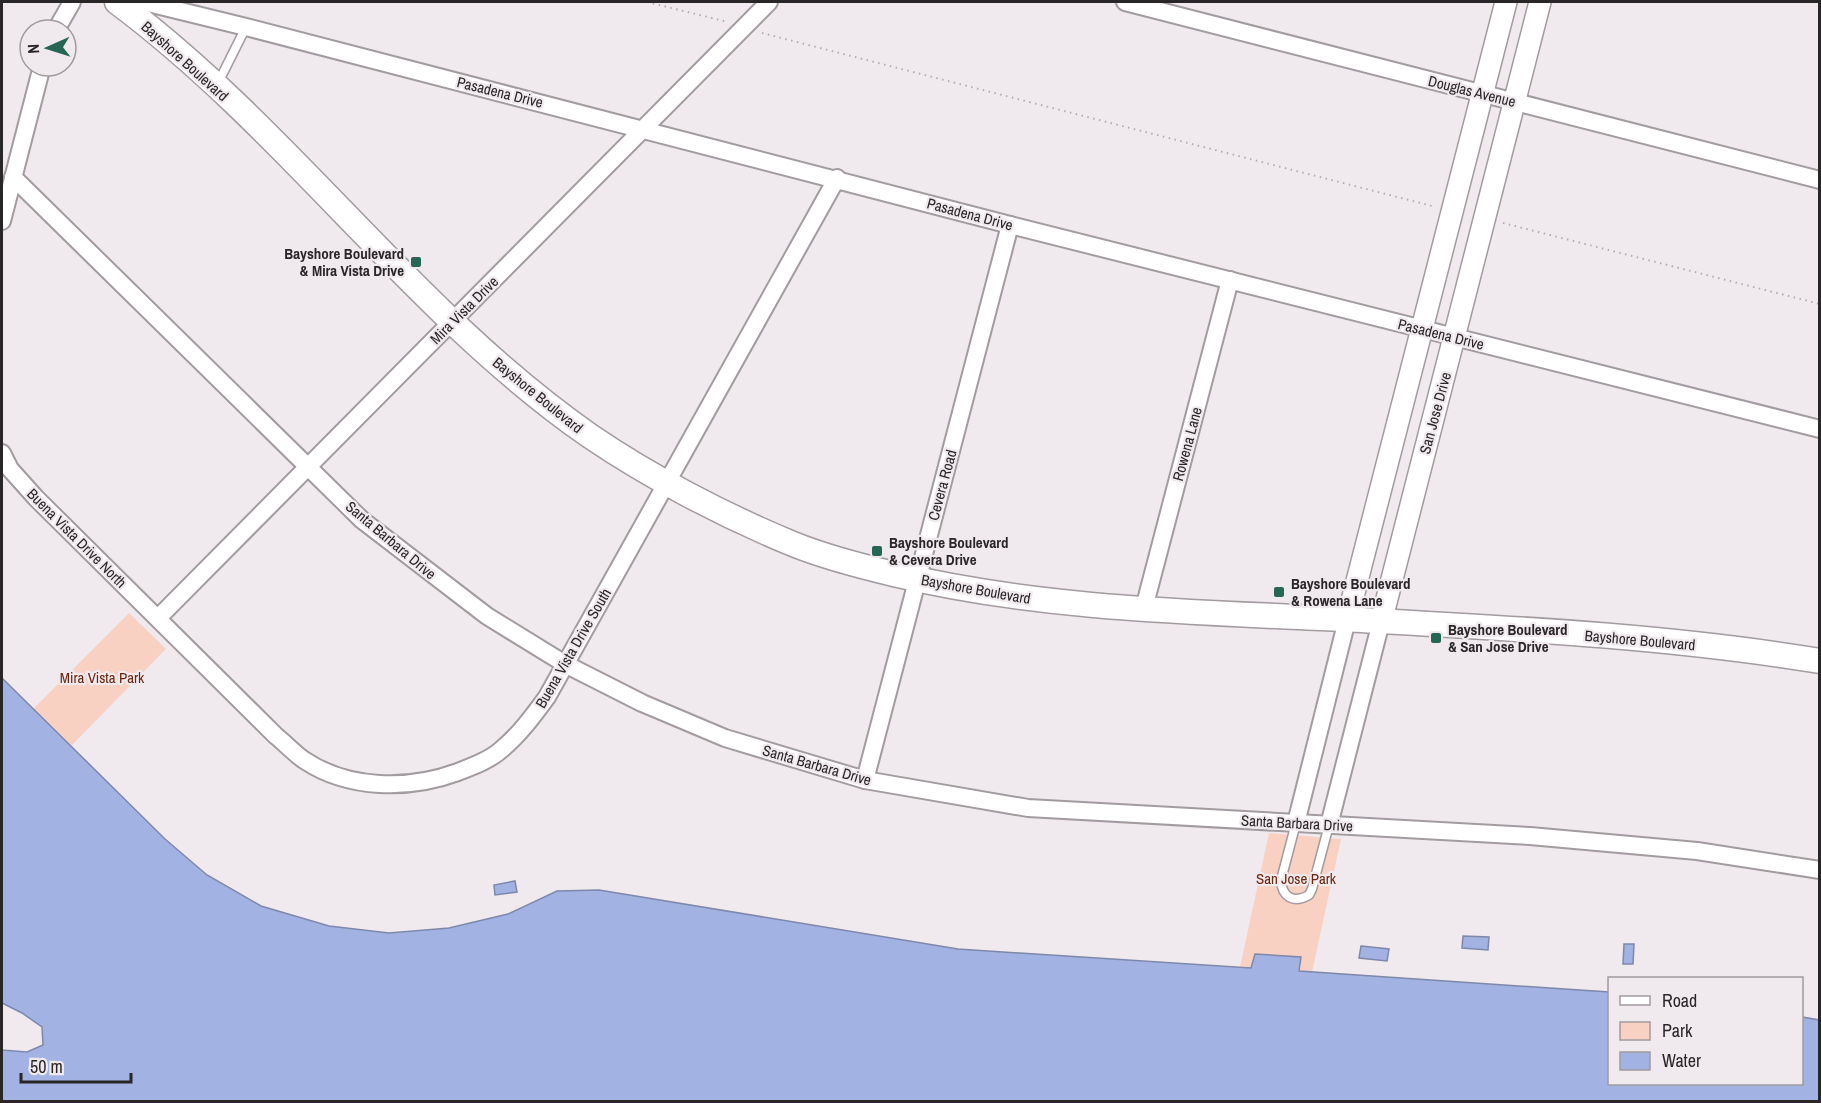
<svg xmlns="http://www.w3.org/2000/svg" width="1821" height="1103" font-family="'Archivo Narrow',sans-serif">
	<rect width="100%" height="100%" fill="#f0e9ee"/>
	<g fill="#f9d1c3">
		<polygon points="129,613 166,649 71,746 33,709"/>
		<polygon points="1269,833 1341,839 1312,972 1299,971 1300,957 1255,954 1251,968 1240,967"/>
	</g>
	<g fill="#a1b2e3" stroke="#7d88ab" stroke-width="1.5">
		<polygon points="2,678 165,839 207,875 261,906 329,926 389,933 449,928 508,914 557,891 599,890 958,949 1251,968 1255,954 1301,957 1299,971 1609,992 1610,1084 1802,1084 1802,1017 1819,1020 1819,1101 2,1101 2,1050 27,1052 43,1045 42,1027 22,1013 2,1003"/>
		<polygon points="515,881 517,892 495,895 494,885"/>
		<polygon points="1463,936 1489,937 1488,950 1462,948"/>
		<polygon points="1624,944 1634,944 1633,964 1623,964"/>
		<polygon points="1361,946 1389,949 1387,961 1359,958"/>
	</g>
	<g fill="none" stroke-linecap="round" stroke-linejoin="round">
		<defs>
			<g id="service">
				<polyline points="218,83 246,27"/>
				<path d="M1296,823L1281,880C1282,897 1293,904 1309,895L1312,889L1329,825"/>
			</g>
			<g id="minor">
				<polyline points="1125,2 1820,180"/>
				<polyline points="121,4 148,3 246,27 1010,225 1820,429"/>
				<polyline points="56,30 72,2"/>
				<polyline points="13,177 362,520 487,616 565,664 642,703 725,738 865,780 1028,808 1530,836 1697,851 1820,870"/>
				<polyline points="2,221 42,66"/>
				<path d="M2,453L10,469L36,498L276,736C286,744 294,753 304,760C349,790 409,790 458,772C473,766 490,760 502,749C520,734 533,716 547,697L837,178"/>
				<polyline points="1144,608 1230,280"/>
				<polyline points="158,618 769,2"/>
				<polyline points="865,780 1010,225"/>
				<polyline points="1296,823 1347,620"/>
				<polyline points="1329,825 1381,622"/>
			</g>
			<g id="tertiary">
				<polyline points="1347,620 1506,2"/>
				<polyline points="1381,622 1540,2"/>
			</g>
			<path id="secondary" d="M117,2C289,130 413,313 590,436C650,477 725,516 793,544C825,557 860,566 894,574C1040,609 1192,612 1342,619C1501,628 1662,635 1820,661"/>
		</defs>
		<use href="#service" stroke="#a29ba0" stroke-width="11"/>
		<use href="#minor" stroke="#a29ba0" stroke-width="20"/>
		<use href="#tertiary" stroke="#a29ba0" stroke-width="24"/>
		<use href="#secondary" stroke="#a29ba0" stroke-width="27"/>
		<g stroke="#b2acb0" stroke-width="2" stroke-dasharray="1.5 4.5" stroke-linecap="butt">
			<polyline points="647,2 728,22"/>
			<polyline points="762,33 1436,207"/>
			<polyline points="1503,223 1820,304"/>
		</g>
		<use href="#service" stroke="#fff" stroke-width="8"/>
		<use href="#minor" stroke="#fff" stroke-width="16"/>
		<use href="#tertiary" stroke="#fff" stroke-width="21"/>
		<use href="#secondary" stroke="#fff" stroke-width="24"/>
	</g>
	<g fill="#256654" stroke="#f0e9ee" stroke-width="2">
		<rect x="410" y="256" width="12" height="12" rx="3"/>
		<rect x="871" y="545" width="12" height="12" rx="3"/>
		<rect x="1273" y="586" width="12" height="12" rx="3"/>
		<rect x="1430" y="632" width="12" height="12" rx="3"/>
	</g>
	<g text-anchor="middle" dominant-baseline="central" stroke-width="4.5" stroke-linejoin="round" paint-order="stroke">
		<g font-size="15" fill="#292628" stroke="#f0e9ee">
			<text transform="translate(185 61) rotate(42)">Bayshore Boulevard</text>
			<text transform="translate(1472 91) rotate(14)">Douglas Avenue</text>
			<text transform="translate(500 92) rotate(14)">Pasadena Drive</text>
			<text transform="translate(970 214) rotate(15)">Pasadena Drive</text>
			<text transform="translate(464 310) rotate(-45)">Mira Vista Drive</text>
			<text transform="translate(1441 334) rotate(14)">Pasadena Drive</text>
			<text transform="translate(538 395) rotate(39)">Bayshore Boulevard</text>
			<text transform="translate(1435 413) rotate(-75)">San Jose Drive</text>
			<text transform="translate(1187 444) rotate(-75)">Rowena Lane</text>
			<text transform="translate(942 485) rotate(-75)">Cevera Road</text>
			<text transform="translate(77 538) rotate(45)">Buena Vista Drive North</text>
			<text transform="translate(391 540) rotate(40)">Santa Barbara Drive</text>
			<text transform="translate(976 589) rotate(10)">Bayshore Boulevard</text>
			<text transform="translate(1640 640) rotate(5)">Bayshore Boulevard</text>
			<text transform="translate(573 648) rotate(-60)">Buena Vista Drive South</text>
			<text transform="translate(817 765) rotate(16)">Santa Barbara Drive</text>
			<text transform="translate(1297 823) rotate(3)">Santa Barbara Drive</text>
		</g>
		<g font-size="15" font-weight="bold" fill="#292628" stroke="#f0e9ee" text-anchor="start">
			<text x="404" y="253" text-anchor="end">Bayshore Boulevard<tspan x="404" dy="17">&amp; Mira Vista Drive</tspan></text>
			<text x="889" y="542">Bayshore Boulevard<tspan x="889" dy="17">&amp; Cevera Drive</tspan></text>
			<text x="1291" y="583">Bayshore Boulevard<tspan x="1291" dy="17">&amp; Rowena Lane</tspan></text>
			<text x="1448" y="629">Bayshore Boulevard<tspan x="1448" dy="17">&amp; San Jose Drive</tspan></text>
		</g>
		<g font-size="15" fill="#6a260c" stroke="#f0e9ee">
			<text x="102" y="677">Mira Vista Park</text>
			<text x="1296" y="878">San Jose Park</text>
		</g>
	</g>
	<rect width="1821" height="1103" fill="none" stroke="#292628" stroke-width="6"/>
	<rect x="1608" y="977" width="195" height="108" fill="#f0e9ee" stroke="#a09b9f" stroke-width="1.5"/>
	<rect x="1620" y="996" width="30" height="9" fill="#ffffff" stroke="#a09b9f" stroke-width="1.5"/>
	<text x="1662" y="1007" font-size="18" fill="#292628">Road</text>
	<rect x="1620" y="1022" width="30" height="18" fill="#f9d1c3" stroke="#a09b9f" stroke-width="1.5"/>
	<text x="1662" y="1037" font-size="18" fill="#292628">Park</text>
	<rect x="1620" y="1052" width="30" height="18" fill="#a1b2e3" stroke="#a09b9f" stroke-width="1.5"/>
	<text x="1662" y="1067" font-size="18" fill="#292628">Water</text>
	<g transform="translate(48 48) rotate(267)"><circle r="28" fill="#f0e9ee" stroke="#a09b9f" stroke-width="1.5"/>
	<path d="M0-4.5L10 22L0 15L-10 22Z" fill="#256654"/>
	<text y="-9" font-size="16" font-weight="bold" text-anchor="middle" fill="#292628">N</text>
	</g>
	<path d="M21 1073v9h110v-9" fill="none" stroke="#292628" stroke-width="3"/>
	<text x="30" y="1073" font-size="18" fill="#292628" stroke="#f0e9ee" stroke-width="4.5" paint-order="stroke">50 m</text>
</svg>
